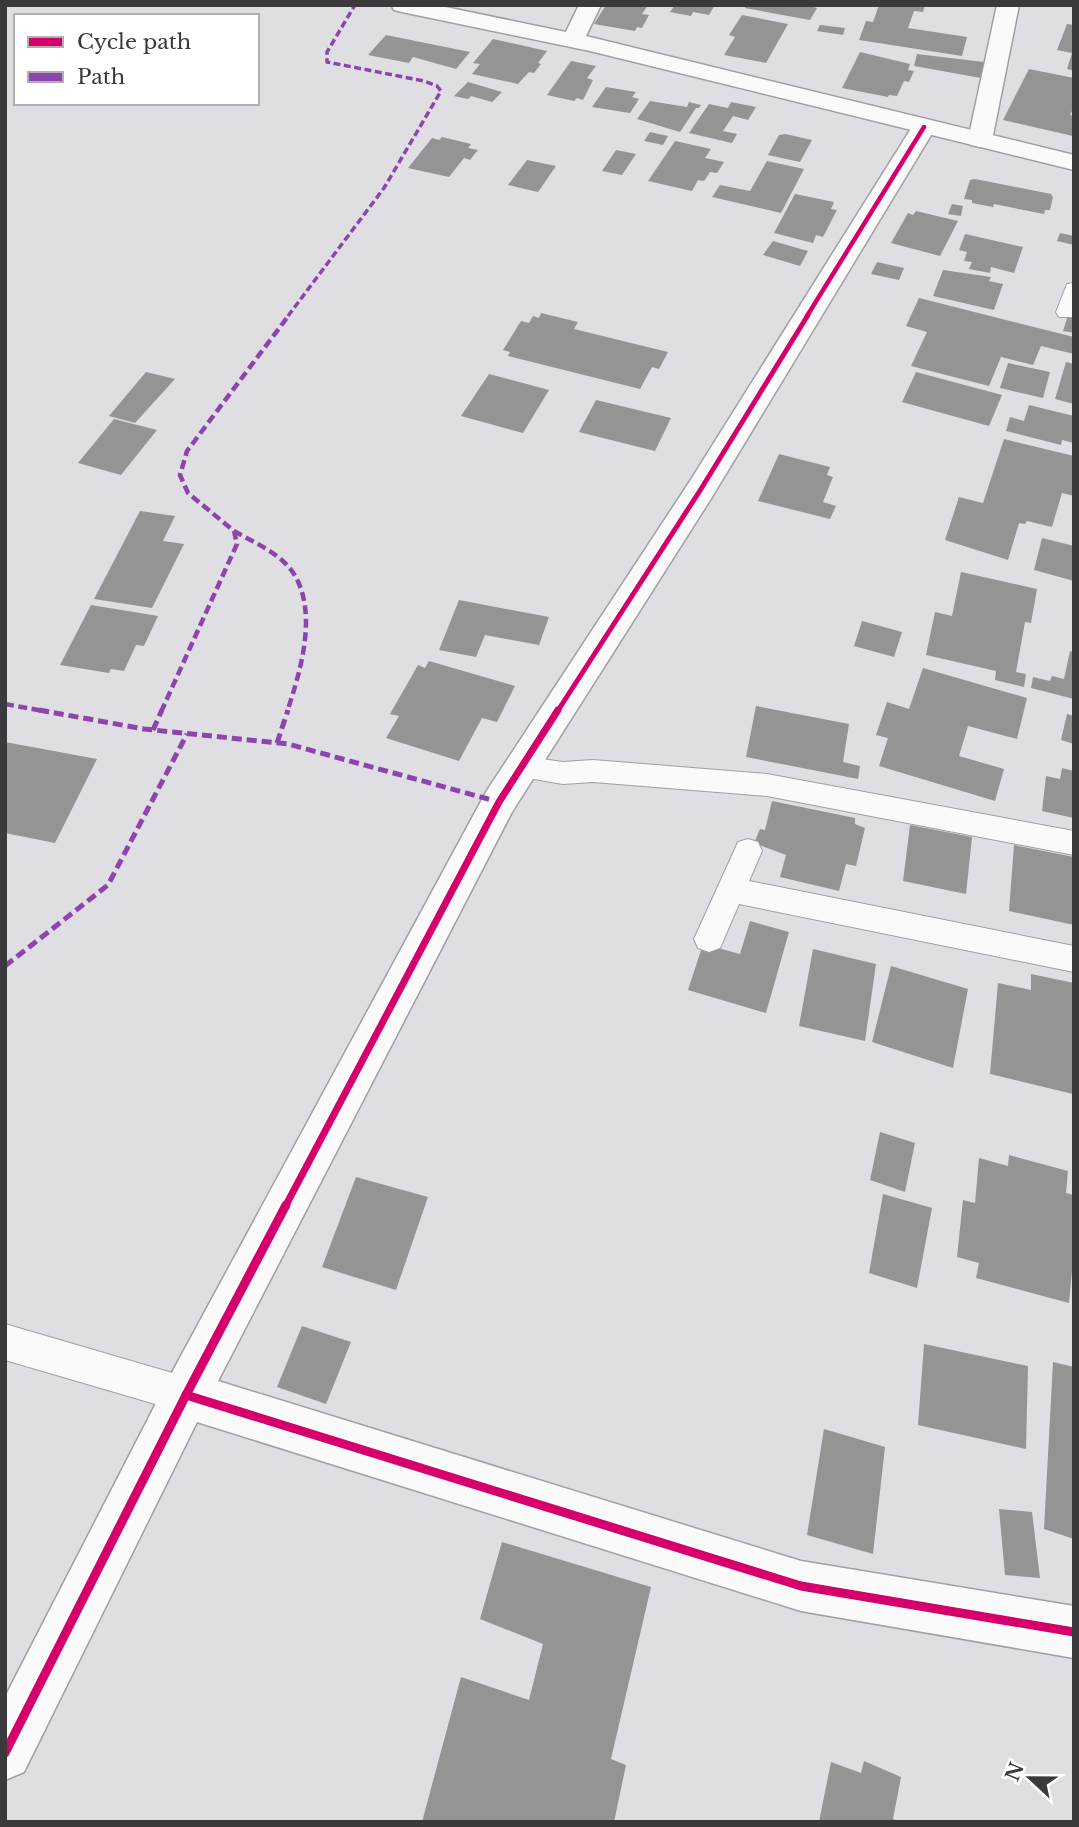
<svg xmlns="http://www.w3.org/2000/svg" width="1079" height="1827" font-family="'Libre Baskerville',serif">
	<rect width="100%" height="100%" fill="#dfdfe3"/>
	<g fill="#949495">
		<polygon points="606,5 648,5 642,14 649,15 642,28 637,27 635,31 594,24"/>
		<polygon points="675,5 715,5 709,15 693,12 691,16 670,12"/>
		<polygon points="747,5 805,5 817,8 810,20 745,8"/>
		<polygon points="879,5 925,5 923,12 914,11 908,28 967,37 962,56 859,40 866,21 873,22"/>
		<polygon points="742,15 788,24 766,63 724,55 735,37 729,35"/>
		<polygon points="1067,24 1074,25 1074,71 1067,69 1072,53 1057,50"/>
		<polygon points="820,25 845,28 843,35 817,31"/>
		<polygon points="386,35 470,52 456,69 413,57 409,63 368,55"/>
		<polygon points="493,39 547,51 538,63 541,64 534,73 529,72 518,84 472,74 480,64 473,63"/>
		<polygon points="860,52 910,64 908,70 914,71 909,82 904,81 897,96 889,95 888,97 842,88"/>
		<polygon points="917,54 984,62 981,78 914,66"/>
		<polygon points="571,61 596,66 587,78 593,80 583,100 577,98 574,101 547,95"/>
		<polygon points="1029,69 1074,78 1074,107 1070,115 1074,116 1073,136 1003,120"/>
		<polygon points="468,82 502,92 492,102 471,96 468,99 454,96"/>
		<polygon points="606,87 636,92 632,97 639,99 630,113 592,107"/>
		<polygon points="650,101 687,107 689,102 701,105 699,108 696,108 680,132 637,119"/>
		<polygon points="731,102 756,107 748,120 733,116 723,131 737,134 732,143 689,133 709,104 728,108"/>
		<polygon points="650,132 668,136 663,145 644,141"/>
		<polygon points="785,134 812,140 800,162 768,155 779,135"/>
		<polygon points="442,137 471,144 468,148 478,150 470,160 464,158 449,177 408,168 432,138 439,140"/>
		<polygon points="675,141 711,149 705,158 724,162 717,173 710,172 704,181 698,180 692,191 648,181"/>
		<polygon points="616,150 636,154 622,175 602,171"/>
		<polygon points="527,160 556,166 538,192 508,185"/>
		<polygon points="767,161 804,169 781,213 712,197 720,185 750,191"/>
		<polygon points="975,179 1051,194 1053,197 1050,210 1045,210 1044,214 994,204 993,207 972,203 972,200 964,199 970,180"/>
		<polygon points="795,194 834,202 831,209 837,210 823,237 816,235 813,243 774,233"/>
		<polygon points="952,204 963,206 961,216 948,214"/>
		<polygon points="916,211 958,221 940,256 891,243 908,213 913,215"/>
		<polygon points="1060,233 1074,236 1074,245 1057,241"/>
		<polygon points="965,234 1023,247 1014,273 991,267 990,273 969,269 972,262 964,261 967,252 959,250"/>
		<polygon points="773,241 808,251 800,266 763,255"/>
		<polygon points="877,262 904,268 899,280 871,274"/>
		<polygon points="943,270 991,277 989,281 1003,284 994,310 933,296"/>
		<polygon points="919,298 1074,337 1074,354 1041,346 1033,365 1001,357 989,386 911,366 927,332 906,326"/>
		<polygon points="541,313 578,322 574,329 668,352 659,369 652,367 640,389 508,356 510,352 503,350 521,321 529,323 533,316 539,318"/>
		<polygon points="1068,315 1074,317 1074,333 1063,331"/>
		<polygon points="1066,362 1074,364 1074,404 1055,399"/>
		<polygon points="1008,363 1050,372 1043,398 1000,388"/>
		<polygon points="146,372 175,379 135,423 109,416"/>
		<polygon points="916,372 1002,395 989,426 902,402"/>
		<polygon points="489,374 549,390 523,433 461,416"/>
		<polygon points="596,400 671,418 655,451 579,432"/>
		<polygon points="1029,405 1074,416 1074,443 1062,440 1061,445 1006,431 1010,417 1024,421"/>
		<polygon points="114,419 157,430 121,475 78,463"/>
		<polygon points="1004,439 1074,456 1074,496 1062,493 1052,527 1027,521 1025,524 1019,523 1008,560 945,540 959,497 983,503"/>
		<polygon points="779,454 830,467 827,475 833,477 823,502 836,506 830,519 758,501"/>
		<polygon points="140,511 175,516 163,541 184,544 152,608 94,599"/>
		<polygon points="1042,538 1074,546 1074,581 1034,570"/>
		<polygon points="961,572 1037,589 1031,623 1025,622 1016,672 1026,674 1024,687 995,680 996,671 926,655 935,612 952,616"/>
		<polygon points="459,600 549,617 539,645 485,635 476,657 439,650"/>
		<polygon points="91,605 158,616 144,646 136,645 124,671 111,669 109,673 60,665"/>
		<polygon points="862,621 902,632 894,657 854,646"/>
		<polygon points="1070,651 1074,652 1074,699 1031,688 1033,677 1050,681 1052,676 1064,679"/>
		<polygon points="429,661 515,686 497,722 482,718 459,761 386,738 399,716 390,714 418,665 425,668"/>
		<polygon points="923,668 1027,698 1017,739 968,726 959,756 1004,769 995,801 879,766 888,738 876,735 887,702 909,709"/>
		<polygon points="756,706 849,724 843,762 860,766 858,779 746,757"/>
		<polygon points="1067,714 1074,716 1074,744 1061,740"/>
		<polygon points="5,742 97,759 55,843 5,833"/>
		<polygon points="1062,768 1074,771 1074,818 1042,811 1046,776 1060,779"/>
		<polygon points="772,801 855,818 855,824 865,828 856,866 846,864 839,891 780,877 786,855 754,843 760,829 765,830"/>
		<polygon points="910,825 972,837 966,894 903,881"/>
		<polygon points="1014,845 1074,857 1074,925 1009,911"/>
		<polygon points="750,921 789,932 766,1013 688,990 703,944 740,954"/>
		<polygon points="813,949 876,964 865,1041 799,1026"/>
		<polygon points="891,966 968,989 953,1068 872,1042"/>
		<polygon points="1031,974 1074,983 1073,1094 990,1074 998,983 1031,990"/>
		<polygon points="880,1132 915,1143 905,1192 870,1180"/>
		<polygon points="1009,1155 1068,1171 1066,1193 1074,1195 1074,1249 1069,1303 976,1278 979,1263 957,1257 963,1200 975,1203 979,1158 1008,1166"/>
		<polygon points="356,1177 428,1197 396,1290 322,1267"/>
		<polygon points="883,1194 932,1208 917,1288 869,1273"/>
		<polygon points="302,1326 351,1342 326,1404 277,1387"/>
		<polygon points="924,1344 1028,1366 1026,1449 918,1425"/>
		<polygon points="1053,1362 1074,1367 1074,1539 1044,1529"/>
		<polygon points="824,1429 885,1447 873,1554 807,1535"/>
		<polygon points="999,1509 1032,1512 1040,1578 1005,1575"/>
		<polygon points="502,1542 651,1587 611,1759 626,1765 614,1822 422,1822 461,1677 529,1700 543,1644 480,1619"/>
		<polygon points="864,1761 901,1777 893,1819 900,1822 819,1822 831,1762 861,1773"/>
	</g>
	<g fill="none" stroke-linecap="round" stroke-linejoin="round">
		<defs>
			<g id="service">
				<polygon points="1074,283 1074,317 1059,317 1056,312 1067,284"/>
				<polygon points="521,756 563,762 593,760 767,774 1074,831 1074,855 767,796 593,782 563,784 511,775 507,767 511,759"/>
				<polygon points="748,839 758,842 762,851 749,881 1074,946 1074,972 739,904 720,948 709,952 698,948 694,939 734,851 738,842"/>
				<polygon points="5,1324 186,1377 199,1382 204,1395 199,1408 186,1413 5,1360"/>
			</g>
			<g id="minor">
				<polygon points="579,5 601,5 584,40 581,45 565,45 562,40"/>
				<polygon points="997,5 1019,5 992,140 989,145 980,147 971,145 968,140"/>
				<polygon points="924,120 933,122 936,127 712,497 512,812 218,1381 801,1561 1074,1606 1074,1658 801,1611 197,1422 24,1772 5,1780 5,1697 169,1378 486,792 690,481 912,127 915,122"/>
			</g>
			<polygon id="tertiary" points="391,5 436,5 590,37 1074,155 1074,170 590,51 402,12 394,10"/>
		</defs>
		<use href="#service" stroke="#a0a0a2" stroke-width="2"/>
		<use href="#minor" stroke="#a0a0a2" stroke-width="3"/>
		<use href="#tertiary" stroke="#a0a0a2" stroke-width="3"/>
		<use href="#service" fill="#fafafb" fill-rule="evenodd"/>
		<use href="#minor" fill="#fafafb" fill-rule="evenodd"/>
		<use href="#tertiary" fill="#fafafb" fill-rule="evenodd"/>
		<polyline stroke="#8e44ad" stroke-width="3.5" stroke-dasharray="7 3.5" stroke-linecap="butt" points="288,316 384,188 441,91 437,86 424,81 327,62 327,52 355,5"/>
		<g stroke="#8e44ad" stroke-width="4.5" stroke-dasharray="9 4.5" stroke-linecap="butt">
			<path d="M234,531C253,542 278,552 292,571C319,610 301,670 287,712"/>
			<polyline points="5,704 49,712"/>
			<polyline points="161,712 237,544 234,531 188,493 180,475 187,451 289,315"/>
		</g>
		<g stroke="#8e44ad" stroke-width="5" stroke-dasharray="10 5" stroke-linecap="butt">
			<polyline points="39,710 144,729 288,744 499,802"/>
			<polyline points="153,730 162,710"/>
			<polyline points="277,743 288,710"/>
			<polyline points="5,966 108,885 187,734"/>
		</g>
		<defs>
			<polyline id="cycleway-far3" points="807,316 924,127"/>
			<polyline id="cycleway-far2" points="557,712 701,489 808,315"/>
			<polyline id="cycleway-far1" points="285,1207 499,802 558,710"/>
			<g id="cycleway">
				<polyline points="186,1395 801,1586 1074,1632"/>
				<polyline points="5,1753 186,1395 286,1205"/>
			</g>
		</defs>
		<use href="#cycleway-far3" stroke="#fff" stroke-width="7"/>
		<use href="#cycleway-far2" stroke="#fff" stroke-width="9"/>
		<use href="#cycleway-far1" stroke="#fff" stroke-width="11"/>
		<use href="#cycleway" stroke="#fff" stroke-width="13"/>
		<use href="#cycleway-far3" stroke="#d6006c" stroke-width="4.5"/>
		<use href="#cycleway-far2" stroke="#d6006c" stroke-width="5"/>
		<use href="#cycleway-far1" stroke="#d6006c" stroke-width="7"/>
		<use href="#cycleway" stroke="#d6006c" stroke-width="9"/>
	</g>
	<rect width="1079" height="1827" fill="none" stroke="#3a393c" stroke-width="14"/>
	<rect x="14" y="14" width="245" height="91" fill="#ffffff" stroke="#b0b0b1" stroke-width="2"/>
	<rect x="28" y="37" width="35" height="10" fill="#d6006c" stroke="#b0b0b1" stroke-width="2"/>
	<text x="77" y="49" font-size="21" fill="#3a393c">Cycle path</text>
	<rect x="28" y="72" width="35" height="10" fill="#8e44ad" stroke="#b0b0b1" stroke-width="2"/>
	<text x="77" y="84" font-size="21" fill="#3a393c">Path</text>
	<g transform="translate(1030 1778) rotate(292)" stroke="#ffffff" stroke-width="5" paint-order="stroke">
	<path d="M0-5L12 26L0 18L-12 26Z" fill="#3a393c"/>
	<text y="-10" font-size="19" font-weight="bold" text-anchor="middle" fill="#3a393c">N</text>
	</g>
</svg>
